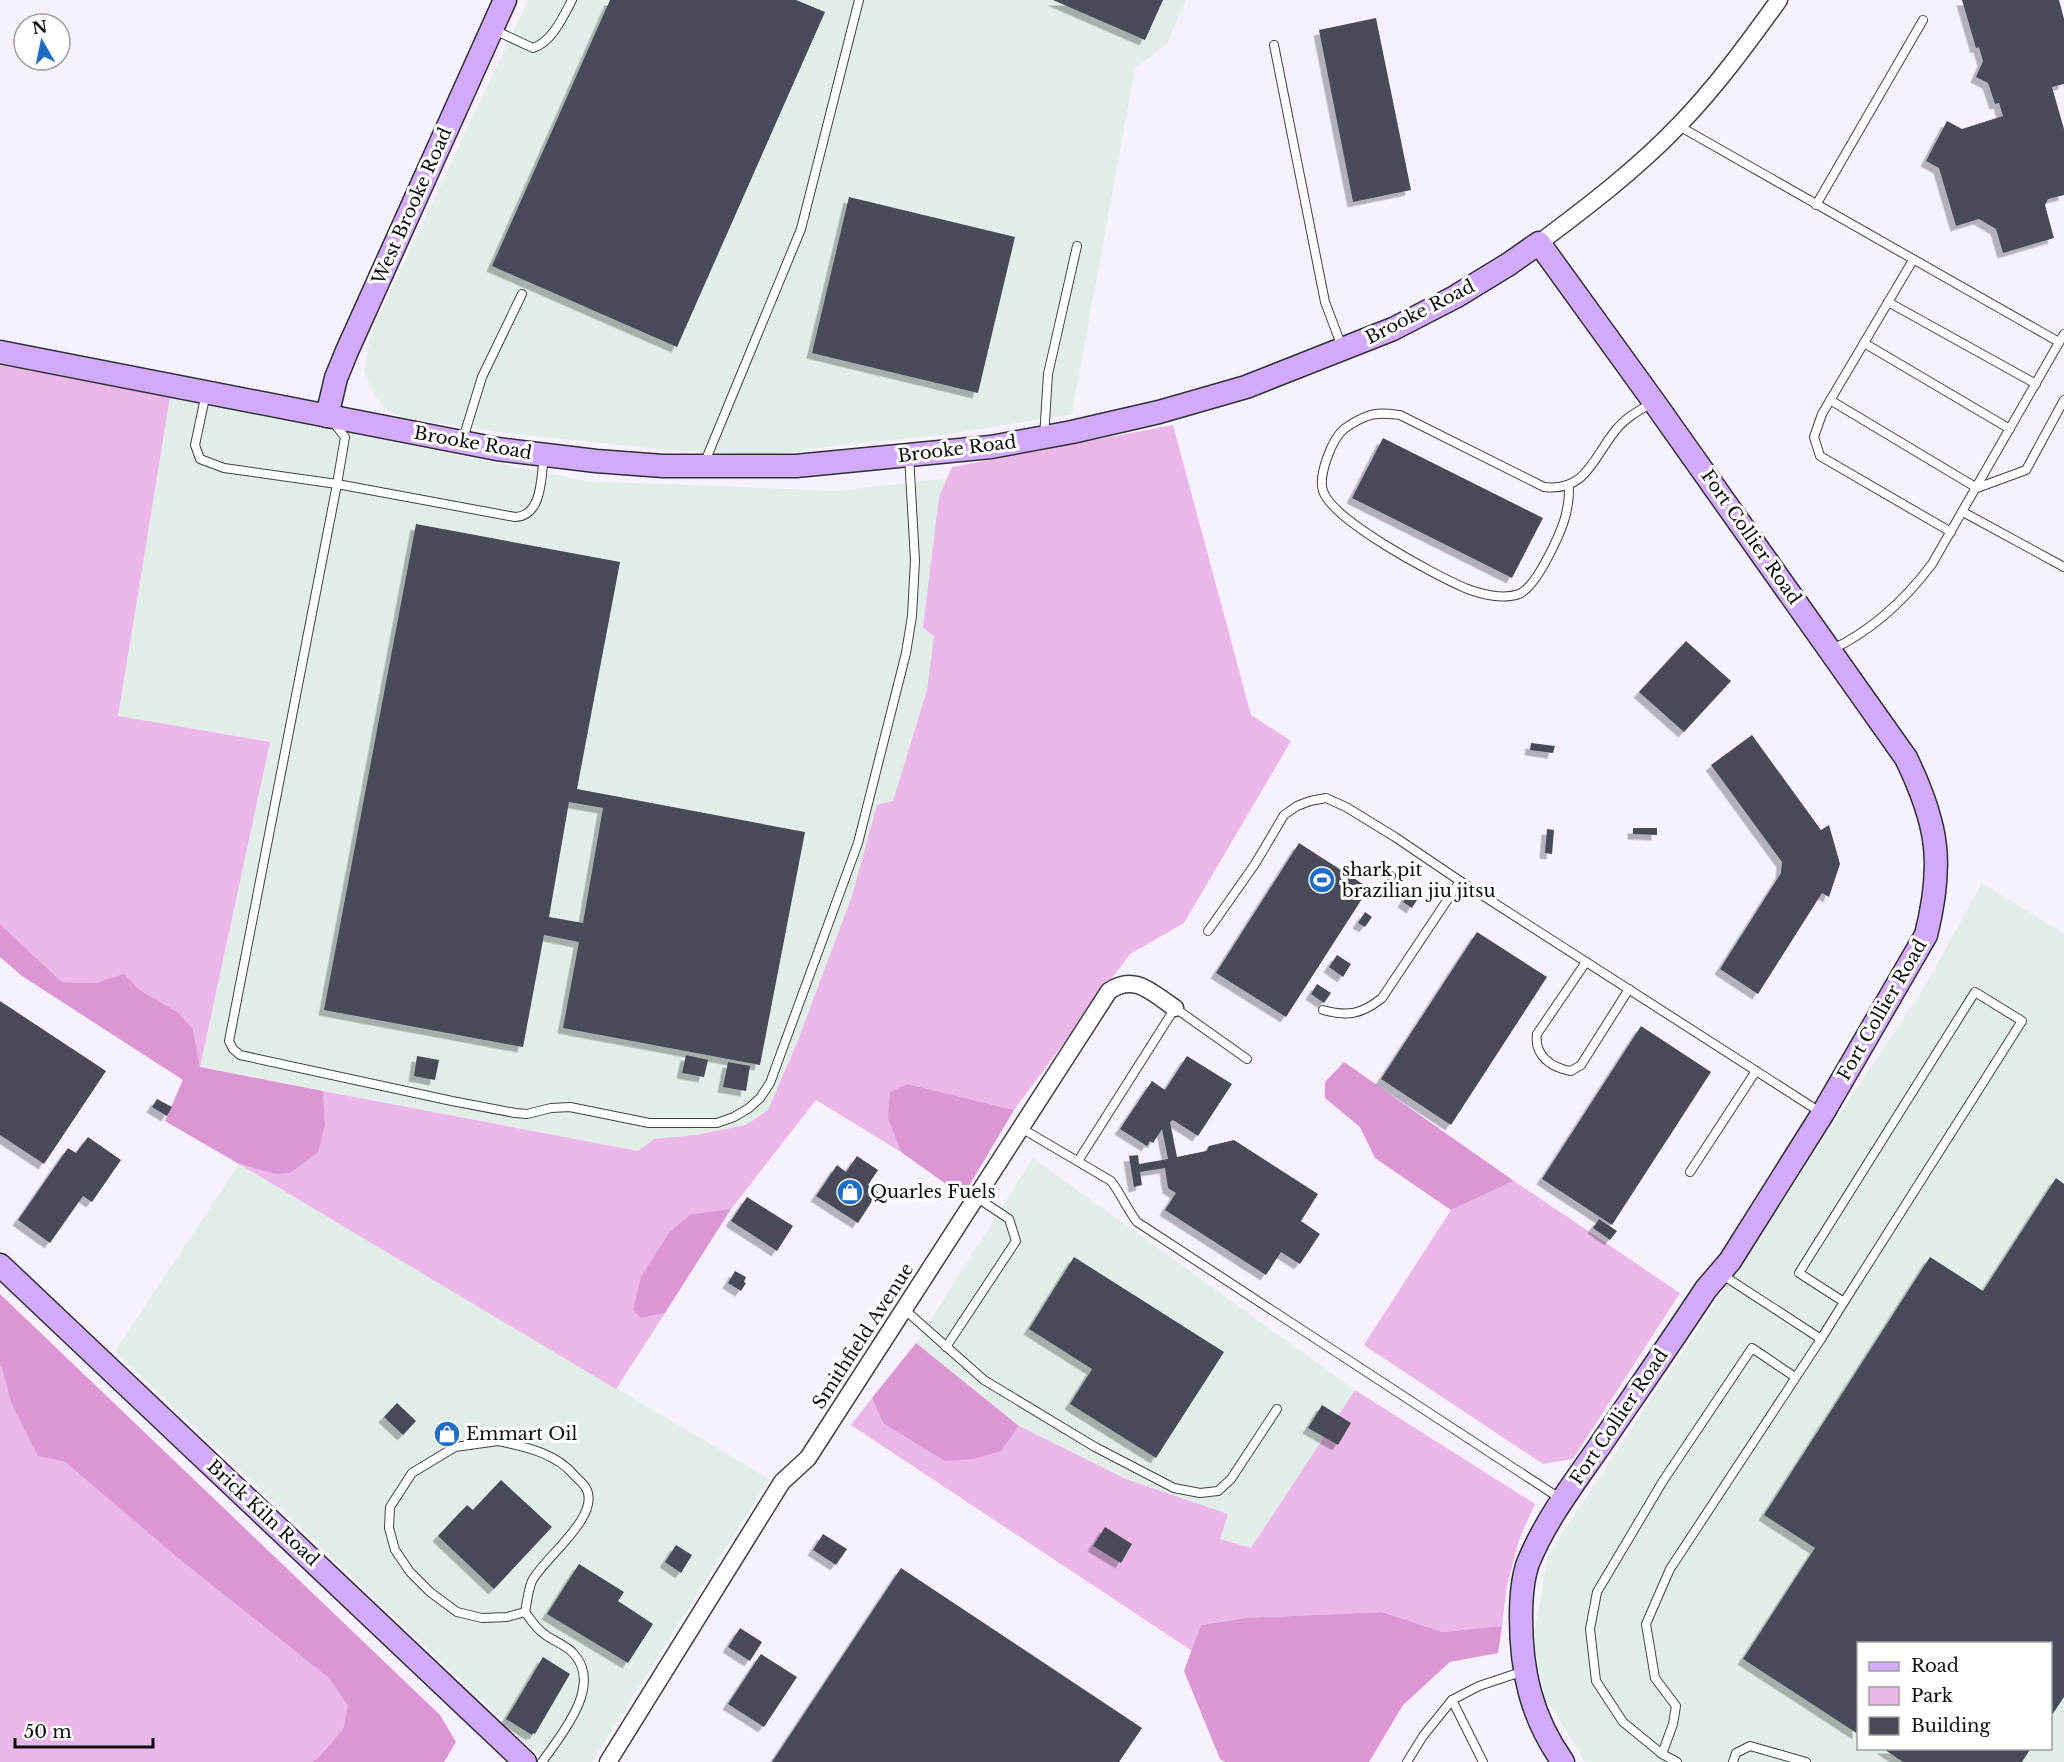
<svg xmlns="http://www.w3.org/2000/svg" width="2064" height="1762" font-family="'Libre Baskerville',serif">
	<defs>
		<filter id="shadow"><feDropShadow dx="-5.5" dy="5.5" stdDeviation="0" flood-color="#0004"/></filter>
	</defs>
	<rect width="100%" height="100%" fill="#f6f0ff"/>
	<g fill="#e2ede8" fill-rule="evenodd">
		<polygon points="528,0 1186,0 1167,44 1135,68 1072,414 950,434 841,445 764,456 658,449 515,434 402,418 384,407 373,392 364,371 371,333"/>
		<polygon points="170,397 586,481 837,491 958,477 927,690 836,986 774,1129 639,1151 200,1067 270,742 117,716"/>
		<path d="M1982,883L2064,934V1762H1585L1545,1696L1533,1640L1548,1555L1926,984ZM1858,1644H2050V1748H1858Z"/>
		<polygon points="1033,1158 1355,1390 1251,1548 1219,1539 1227,1514 1126,1479 1019,1426 916,1343"/>
		<polygon points="239,1164 769,1479 592,1762 546,1762 115,1351"/>
	</g>
	<g fill="#ebb7e8">
		<polygon points="0,365 170,397 118,716 270,742 200,1067 193,1029 179,1013 140,990 124,975 96,983 62,982 0,924"/>
		<polygon points="1173,425 1251,715 1291,741 1184,923 1130,954 1014,1110 908,1084 888,1119 901,1152 816,1100 731,1209 691,1214 642,1318 665,1313 616,1389 239,1164 275,1174 325,1125 323,1091 638,1151 654,1139 696,1135 746,1125 768,1110 797,1043 852,896 877,805 893,801 927,690 934,636 923,628 939,497 952,467"/>
		<polygon points="1514,1181 1680,1293 1573,1459 1543,1464 1364,1345 1451,1210"/>
		<polygon points="0,1366 2,1366 38,1456 65,1462 179,1559 330,1679 349,1706 343,1729 319,1757 312,1762 0,1762"/>
		<polygon points="1355,1390 1535,1504 1520,1537 1507,1585 1502,1626 1443,1632 1382,1612 1245,1618 1201,1625 1192,1651 851,1425 872,1398 883,1423 944,1461 1001,1451 1019,1426 1126,1479 1228,1514 1220,1539 1251,1548"/>
	</g>
	<g fill="#dd96d4">
		<polygon points="0,924 62,982 96,983 124,974 140,990 179,1013 193,1029 200,1067 323,1091 325,1125 318,1152 290,1173 275,1174 239,1164 165,1121 183,1080 22,976 0,957"/>
		<polygon points="1344,1062 1514,1181 1451,1210 1375,1158 1360,1127 1325,1098 1325,1082"/>
		<polygon points="908,1084 1014,1110 963,1196 901,1152 888,1119 890,1092"/>
		<polygon points="731,1209 665,1313 642,1318 633,1310 641,1277 669,1233 691,1214"/>
		<polygon points="0,1294 440,1715 456,1742 444,1762 312,1762 319,1757 343,1729 348,1706 330,1679 179,1559 65,1462 38,1456 11,1402 2,1367 0,1366"/>
		<polygon points="916,1343 1019,1426 1001,1451 973,1459 944,1461 883,1423 872,1398"/>
		<polygon points="1382,1612 1443,1632 1502,1626 1498,1653 1450,1662 1403,1705 1369,1762 1225,1762 1220,1759 1184,1671 1201,1625 1245,1618"/>
	</g>
	<g fill="#4a4b58" fill-rule="evenodd" filter="url(#shadow)">
		<polygon points="610,0 796,0 825,12 677,347 492,266"/>
		<polygon points="1053,0 1163,0 1145,40"/>
		<polygon points="1962,0 2059,0 2064,19 2064,84 2052,87 2064,129 2064,195 2048,199 2045,205 2054,238 2003,253 1996,229 1979,219 1956,226 1939,168 1926,161 1947,121 1962,129 2003,116 1999,103 1995,104 1988,83 1976,77 1983,61 1979,47 1976,48"/>
		<polygon points="1376,18 1411,190 1353,202 1319,30"/>
		<polygon points="849,197 1015,237 978,393 812,353"/>
		<polygon points="1383,438 1543,518 1512,578 1352,498"/>
		<path d="M416,524L620,562L577,789L805,832L760,1065L563,1028L579,942L544,935L523,1047L324,1010ZM569,802L603,808L583,923L549,917Z"/>
		<polygon points="1686,641 1731,681 1684,732 1639,692"/>
		<polygon points="1752,735 1821,830 1829,825 1840,864 1829,897 1822,893 1758,994 1720,969 1781,873 1782,862 1711,765"/>
		<polygon points="1531,743 1555,746 1553,753 1530,750"/>
		<polygon points="1633,828 1657,828 1657,835 1633,834"/>
		<polygon points="1547,829 1554,830 1552,854 1545,853"/>
		<polygon points="1299,843 1369,888 1286,1017 1216,973"/>
		<polygon points="1392,871 1402,878 1396,887 1386,880"/>
		<polygon points="1412,886 1422,892 1412,908 1403,902"/>
		<polygon points="1365,912 1372,917 1365,927 1358,923"/>
		<polygon points="1477,932 1547,977 1451,1125 1381,1079"/>
		<polygon points="1337,955 1351,964 1343,977 1329,967"/>
		<polygon points="1317,984 1331,993 1324,1003 1311,994"/>
		<polygon points="0,1001 106,1071 44,1164 0,1135"/>
		<polygon points="1641,1026 1711,1072 1612,1225 1542,1179"/>
		<polygon points="686,1055 708,1060 704,1077 682,1073"/>
		<polygon points="417,1056 439,1060 435,1080 414,1076"/>
		<polygon points="1187,1056 1232,1084 1198,1136 1173,1120 1170,1122 1177,1157 1206,1151 1209,1146 1234,1140 1318,1194 1301,1221 1320,1234 1300,1264 1281,1252 1266,1275 1165,1210 1176,1193 1168,1188 1165,1168 1140,1172 1142,1185 1134,1187 1129,1156 1138,1155 1139,1164 1168,1159 1162,1129 1153,1143 1150,1141 1147,1146 1120,1129 1152,1081 1165,1090"/>
		<polygon points="728,1062 750,1066 746,1091 723,1087"/>
		<polygon points="157,1099 172,1107 167,1116 152,1107"/>
		<polygon points="88,1137 121,1160 92,1202 83,1196 50,1243 18,1220 68,1148 76,1153"/>
		<polygon points="857,1156 878,1170 868,1185 878,1192 858,1223 816,1196 837,1165 846,1172"/>
		<polygon points="2056,1178 2064,1184 2064,1697 2050,1718 2050,1644 1858,1644 1858,1734 1743,1659 1815,1548 1764,1515 1930,1257 1983,1291"/>
		<polygon points="747,1197 793,1226 777,1251 731,1221"/>
		<polygon points="1599,1219 1617,1231 1610,1240 1593,1228"/>
		<polygon points="1074,1257 1224,1352 1156,1458 1070,1404 1092,1369 1029,1329"/>
		<polygon points="735,1271 746,1277 744,1282 746,1283 741,1291 728,1283"/>
		<polygon points="397,1403 416,1421 403,1435 384,1417"/>
		<polygon points="1322,1405 1351,1423 1338,1445 1308,1428"/>
		<polygon points="501,1480 552,1527 494,1589 438,1536 467,1505 473,1510"/>
		<polygon points="1105,1527 1132,1544 1121,1563 1093,1546"/>
		<polygon points="823,1534 847,1549 836,1565 813,1550"/>
		<polygon points="676,1545 692,1555 681,1573 665,1562"/>
		<polygon points="579,1564 624,1592 618,1601 653,1624 628,1663 547,1614"/>
		<polygon points="901,1568 1142,1728 1119,1762 772,1762"/>
		<polygon points="740,1628 762,1642 750,1661 728,1647"/>
		<polygon points="761,1654 797,1677 764,1727 728,1704"/>
		<polygon points="543,1657 570,1674 535,1734 533,1733 532,1735 506,1719"/>
		<polygon points="1882,1748 2031,1748 2022,1762 1903,1762"/>
	</g>
	<g fill="none" stroke-linecap="round" stroke-linejoin="round">
		<defs>
			<g id="lane">
				<path d="M492,29L533,48C552,42 563,17 572,0"/>
				<polyline points="1274,45 1325,302 1342,347"/>
				<polyline points="1679,126 2059,342"/>
				<polyline points="1816,205 1923,20"/>
				<polyline points="1913,260 1822,414 1814,437 1820,456 1951,532"/>
				<polyline points="1888,302 2036,384"/>
				<polyline points="1864,343 2010,429"/>
				<path d="M206,393L195,445L200,459L224,468L337,484L515,517C543,516 541,476 544,455"/>
				<polyline points="1830,400 1977,488 2026,470 2064,400"/>
				<polyline points="333,422 345,437 337,484 229,1041 233,1049 240,1055 452,1101 515,1113 527,1114 551,1108 570,1107 649,1123 717,1123 734,1117 749,1108 760,1098 770,1083 858,843 906,653 912,616 915,560 909,455"/>
				<polyline points="1044,437 1048,374 1077,246"/>
				<polyline points="462,442 482,377 522,294"/>
				<polyline points="704,464 801,229 859,0"/>
				<path d="M1569,486C1569,493 1569,501 1567,509C1564,528 1537,587 1519,594C1503,600 1480,594 1465,588C1435,575 1333,521 1323,491C1318,475 1332,439 1344,429C1351,424 1361,418 1368,416C1378,412 1390,414 1400,415L1544,487C1586,492 1593,458 1615,431C1625,418 1638,411 1652,403"/>
				<polyline points="1963,512 2064,567"/>
				<path d="M1831,650C1873,630 1905,600 1932,564L2064,334"/>
				<polyline points="1208,931 1255,864 1284,815 1297,806 1310,801 1326,798 1346,807 1395,837 1460,881 1820,1112"/>
				<path d="M1586,962L1537,1034C1534,1056 1552,1068 1571,1071L1581,1065L1629,989"/>
				<path d="M1323,1010C1348,1017 1362,1014 1382,998L1460,881"/>
				<path d="M1021,1128L1111,1181C1121,1194 1127,1209 1137,1222L1561,1499"/>
				<polyline points="1078,1161 1175,1008 1247,1059"/>
				<polyline points="1690,1172 1756,1071"/>
				<polyline points="904,1309 984,1380 1095,1447 1174,1488 1200,1493 1218,1491 1231,1479 1277,1409"/>
				<polyline points="1821,1339 1844,1302 2022,1021 1975,992 1799,1273 1844,1302"/>
				<polyline points="946,1347 1016,1241 1009,1219 976,1197"/>
				<path d="M498,1441C526,1447 556,1453 575,1476C579,1480 585,1485 587,1490C599,1518 544,1558 532,1581C528,1590 527,1603 525,1612L507,1617L482,1618L457,1612L430,1592L410,1572L395,1550L389,1528L390,1507L412,1473L455,1447Z"/>
				<path d="M525,1612C530,1619 536,1628 543,1633C552,1641 567,1645 574,1654C603,1686 561,1735 542,1762"/>
				<polyline points="1662,1754 1623,1722 1596,1681 1590,1629 1597,1592 1663,1481 1752,1348 1795,1377"/>
				<polyline points="1407,1762 1423,1736 1452,1700"/>
				<polyline points="1483,1762 1452,1700 1479,1686 1524,1671"/>
				<polyline points="1677,1762 1662,1754 1673,1724 1676,1706 1655,1678 1646,1624 1670,1569 1821,1339 1721,1274"/>
				<polyline points="1733,1762 1736,1753 1750,1746 1806,1762"/>
			</g>
			<g id="street">
				<path d="M1539,243C1587,207 1637,169 1679,125C1716,87 1748,43 1779,0"/>
				<path d="M608,1762L782,1482L808,1458L1109,991C1135,973 1152,993 1175,1008"/>
			</g>
			<g id="secondary">
				<path d="M0,352L497,449L596,461L663,466H796L991,447L1072,432L1159,412L1246,387L1393,329L1455,297L1509,264L1539,243L1654,402L1906,758C1938,824 1944,863 1926,935L1823,1113L1730,1261L1706,1289C1671,1342 1635,1394 1599,1447C1574,1483 1545,1521 1528,1563C1522,1580 1521,1599 1521,1617C1521,1671 1531,1717 1563,1762"/>
				<polyline points="327,416 336,378 347,351 505,0"/>
				<polyline points="0,1265 525,1762"/>
			</g>
		</defs>
		<use href="#lane" stroke="#414141" stroke-width="10"/>
		<use href="#street" stroke="#414141" stroke-width="19"/>
		<use href="#secondary" stroke="#303030" stroke-width="25"/>
		<use href="#lane" stroke="#fff" stroke-width="8"/>
		<use href="#street" stroke="#fff" stroke-width="16"/>
		<use href="#secondary" stroke="#d2abff" stroke-width="22"/>
	</g>
	<defs>
		<symbol id="stadium-disc" viewBox="-11 -11 22 22"><circle r="9.5" fill="#206dc5" stroke="#fff"/><path d="M0-5a6.5 5 0 1 0 0 10a6.5 5 0 1 0 0-10ZM-3.5-1.8h7v3.6h-7Z" fill="#fff"/></symbol>
		<symbol id="shop-disc" viewBox="-11 -11 22 22"><circle r="9.5" fill="#206dc5" stroke="#fff"/><path d="M-5-2.5h2.3a2.7 3.5 0 0 1 5.4 0H5L5.5 6h-11ZM-1.5-2.5h3a1.5 2.3 0 0 0-3 0Z" fill="#fff"/></symbol>
	</defs>
	<g fill-rule="evenodd">
		<use href="#stadium-disc" x="1307" y="865" width="30" height="30"/>
		<use href="#shop-disc" x="835" y="1177" width="30" height="30"/>
		<use href="#shop-disc" x="432" y="1419" width="30" height="30"/>
	</g>
	<g text-anchor="middle" dominant-baseline="central" stroke-width="6" stroke-linejoin="round" paint-order="stroke">
		<g font-size="18" fill="#0e0e0e" stroke="#fff">
			<text transform="translate(412 206) rotate(-66)">West Brooke Road</text>
			<text transform="translate(1420 312) rotate(-27)">Brooke Road</text>
			<text transform="translate(473 443) rotate(10)">Brooke Road</text>
			<text transform="translate(957 449) rotate(-7)">Brooke Road</text>
			<text transform="translate(1751 537) rotate(55)">Fort Collier Road</text>
			<text transform="translate(1882 1010) rotate(-60)">Fort Collier Road</text>
			<text transform="translate(863 1336) rotate(-57)">Smithfield Avenue</text>
			<text transform="translate(1619 1417) rotate(-56)">Fort Collier Road</text>
			<text transform="translate(263 1513) rotate(43)">Brick Kiln Road</text>
		</g>
		<g font-size="18" fill="#0e0e0e" stroke="#fff" text-anchor="start">
			<text x="1342" y="870">shark pit<tspan x="1342" dy="21">brazilian jiu jitsu</tspan></text>
			<text x="870" y="1192">Quarles Fuels</text>
			<text x="466" y="1434">Emmart Oil</text>
		</g>
	</g>
	<rect x="1857" y="1642" width="195" height="108" fill="#ffffff" stroke="#9f9f9f" stroke-width="1.5"/>
	<rect x="1869" y="1662" width="30" height="9" fill="#d2abff" stroke="#9f9f9f" stroke-width="1.5"/>
	<text x="1911" y="1672" font-size="18" fill="#0e0e0e">Road</text>
	<rect x="1869" y="1687" width="30" height="18" fill="#ebb7e8" stroke="#9f9f9f" stroke-width="1.5"/>
	<text x="1911" y="1702" font-size="18" fill="#0e0e0e">Park</text>
	<rect x="1869" y="1717" width="30" height="18" fill="#4a4b58" stroke="#9f9f9f" stroke-width="1.5"/>
	<text x="1911" y="1732" font-size="18" fill="#0e0e0e">Building</text>
	<g transform="translate(42 42) rotate(351)"><circle r="28" fill="#ffffff" stroke="#9f9f9f" stroke-width="1.5"/>
	<path d="M0-4.5L10 22L0 15L-10 22Z" fill="#206dc5"/>
	<text y="-9" font-size="16" font-weight="bold" text-anchor="middle" fill="#0e0e0e">N</text>
	</g>
	<path d="M15 1738v9h138v-9" fill="none" stroke="#0e0e0e" stroke-width="3"/>
	<text x="24" y="1738" font-size="18" fill="#0e0e0e" stroke="#ffffff" stroke-width="4.5" paint-order="stroke">50 m</text>
</svg>
